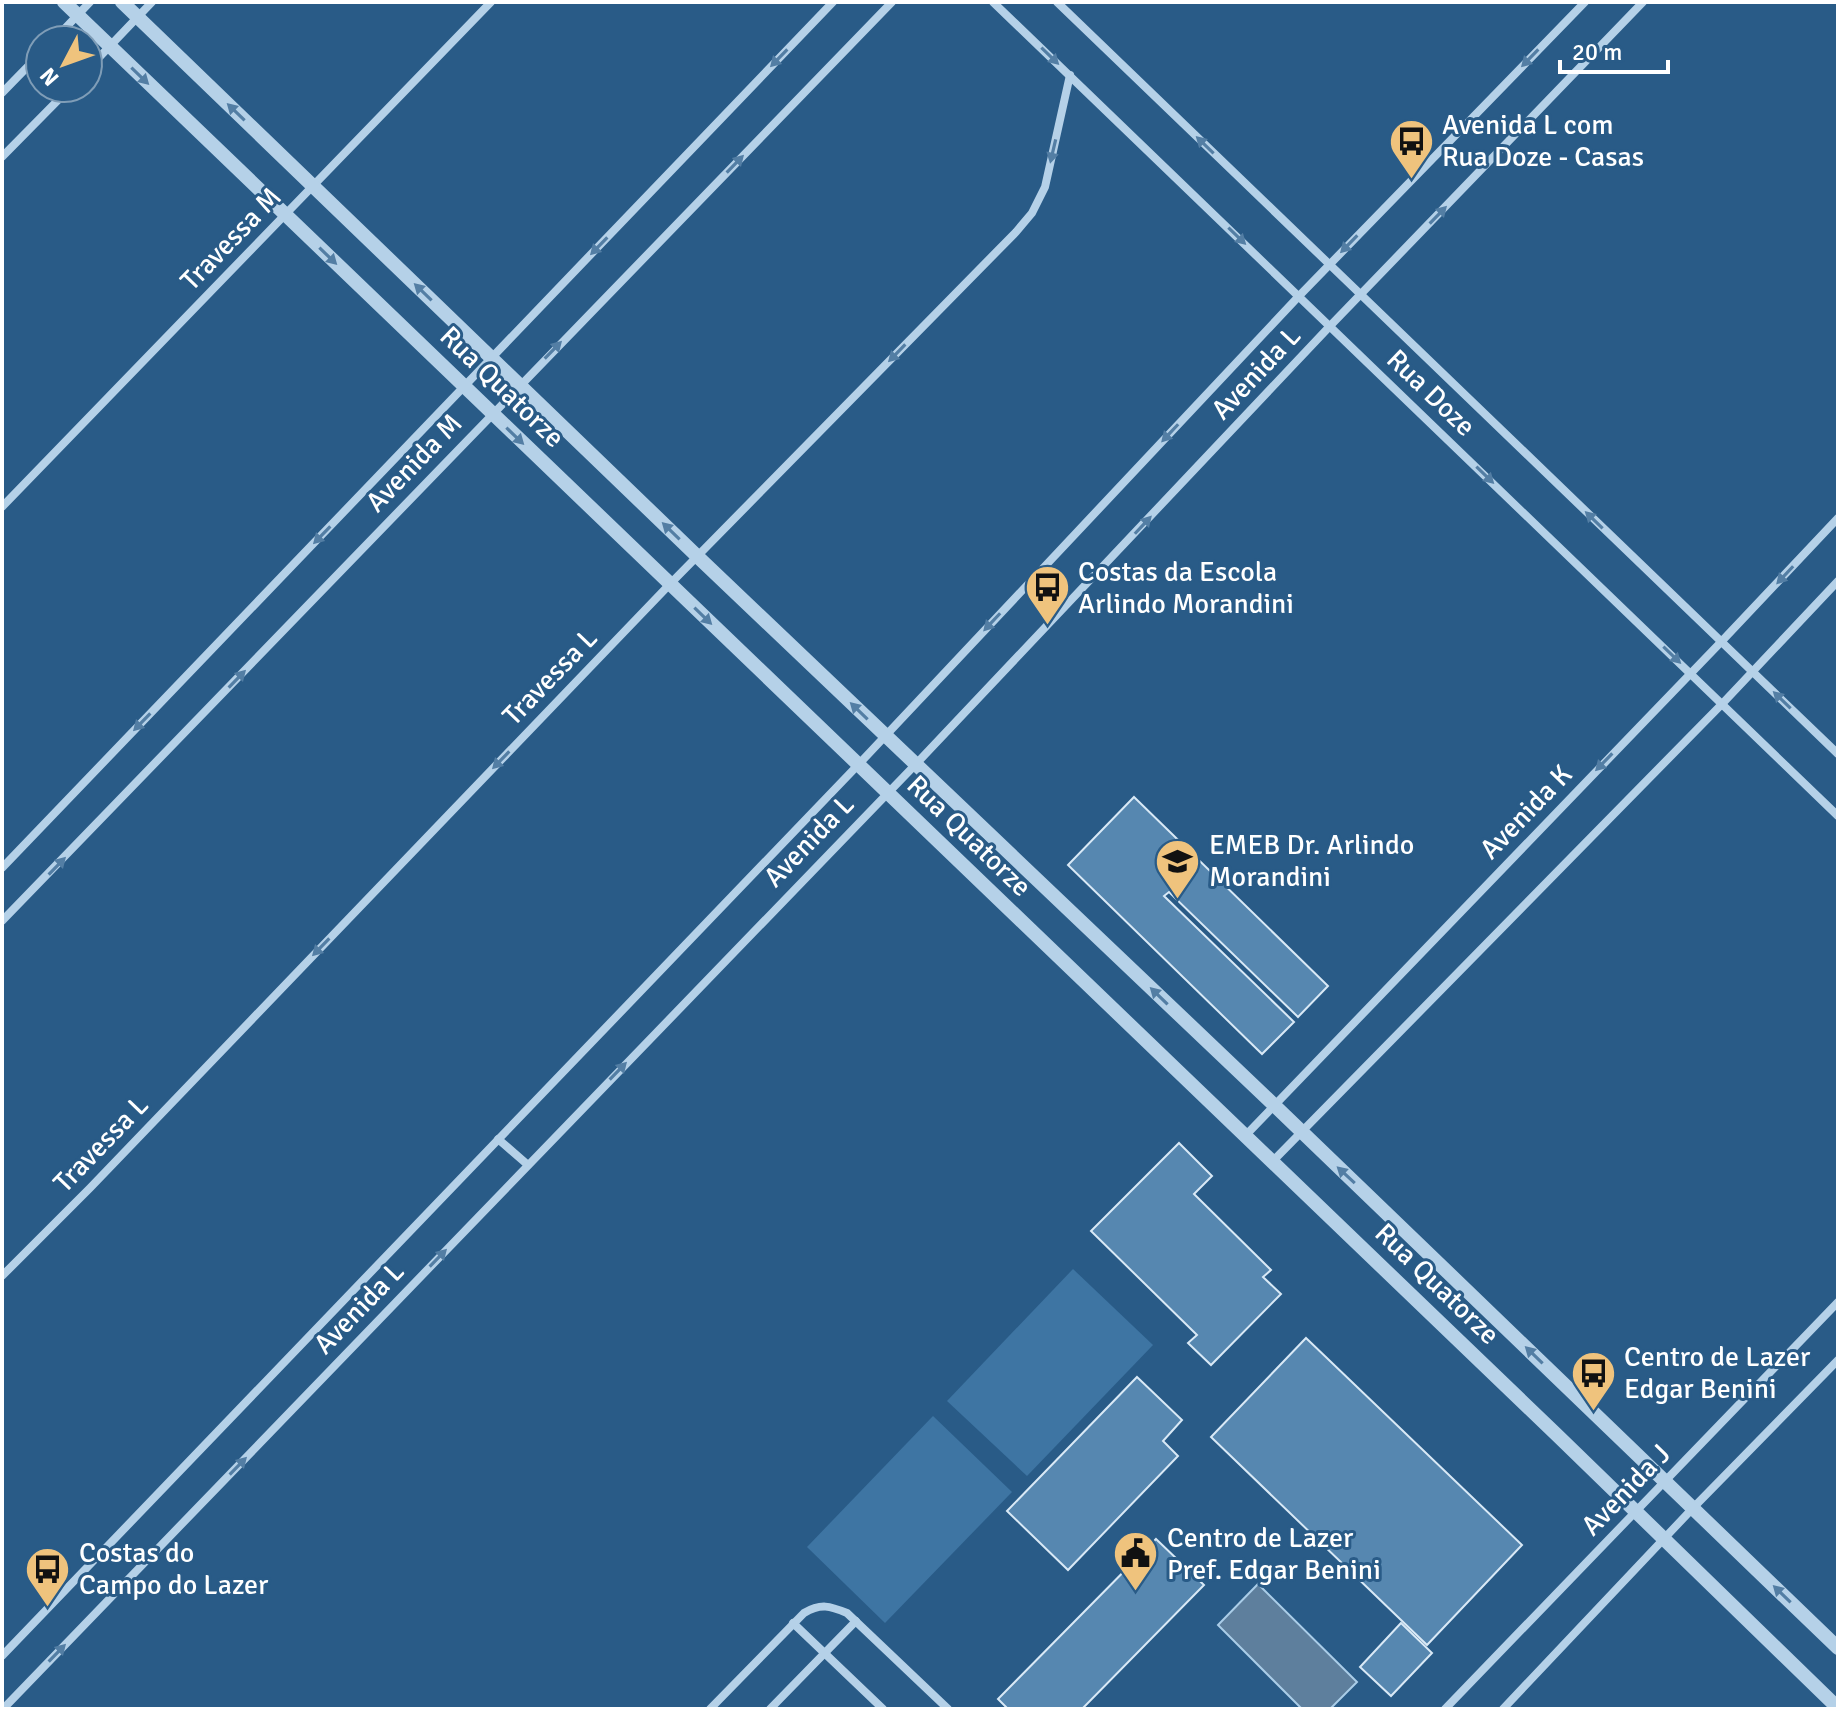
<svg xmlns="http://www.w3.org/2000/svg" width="1840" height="1711" font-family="Signika,sans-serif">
	<rect width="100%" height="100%" fill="#295b87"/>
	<g fill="#3e75a3">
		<polygon points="1073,1269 1153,1345 1027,1476 947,1401"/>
		<polygon points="933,1416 1012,1492 885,1623 807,1547"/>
	</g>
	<polygon fill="#5e7f9d" stroke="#aacde8" stroke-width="2" points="1258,1584 1357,1682 1330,1709 1302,1709 1218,1625"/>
	<g fill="#5687b0" stroke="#d9e9f6" stroke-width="2">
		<polygon points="1134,797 1328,986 1298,1017 1169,892 1164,896 1294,1022 1262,1054 1068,865"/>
		<polygon points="1179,1143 1212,1176 1194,1194 1271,1270 1263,1277 1281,1294 1211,1365 1188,1343 1197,1335 1091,1231"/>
		<polygon points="1306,1338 1522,1545 1427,1645 1211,1437"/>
		<polygon points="1137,1377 1182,1420 1163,1441 1178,1456 1068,1570 1007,1511"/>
		<polygon points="1156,1539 1204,1585 1082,1709 1008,1709 998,1699"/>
		<polygon points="1401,1623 1432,1653 1391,1696 1360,1667"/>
	</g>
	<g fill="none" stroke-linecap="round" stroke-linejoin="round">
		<g stroke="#b5d1e8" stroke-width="8">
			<polyline points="993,2 1838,816"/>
			<polyline points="1057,2 1838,754"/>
			<polyline points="54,40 90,2"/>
			<polyline points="88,69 152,2"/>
			<polyline points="2,93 40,54"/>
			<polyline points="2,157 70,88"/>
			<polyline points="2,507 491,2"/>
			<polyline points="2,868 833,2"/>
			<polyline points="2,921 892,2"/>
			<polyline points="1245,1136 1721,642 1838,518"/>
			<polyline points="498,1139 528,1165"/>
			<polyline points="1272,1162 1722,704 1838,581"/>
			<polyline points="2,1276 90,1188 670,584 1016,232 1032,213 1045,187 1070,75"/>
			<polyline points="793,1623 883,1709"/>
			<polyline points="2,1656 858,765 1299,296 1585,2"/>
			<polyline points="3,1709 916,764 1330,326 1643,2"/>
			<path d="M710,1709L804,1613C821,1603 830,1606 847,1613L948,1709"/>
			<polyline points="770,1709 856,1621"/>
			<polyline points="1445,1709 1838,1302"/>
			<polyline points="1503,1709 1693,1508 1838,1360"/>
		</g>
		<g stroke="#b5d1e8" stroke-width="14">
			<polyline points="64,2 1558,1436 1838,1708"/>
			<polyline points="122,2 698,557 1274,1105 1838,1648"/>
		</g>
	</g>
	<defs><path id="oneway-solid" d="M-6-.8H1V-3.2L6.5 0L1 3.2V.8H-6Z" transform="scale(2)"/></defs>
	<g fill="#537ea4">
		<use href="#oneway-solid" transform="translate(1050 56) rotate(44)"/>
		<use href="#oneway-solid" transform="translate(779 58) rotate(134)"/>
		<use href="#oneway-solid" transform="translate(1530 58) rotate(134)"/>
		<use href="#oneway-solid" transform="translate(140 76) rotate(44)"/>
		<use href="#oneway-solid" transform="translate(236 112) rotate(-136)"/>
		<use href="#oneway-solid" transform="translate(1205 145) rotate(-136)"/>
		<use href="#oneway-solid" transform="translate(1053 151) rotate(103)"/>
		<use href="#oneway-solid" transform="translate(735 164) rotate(-46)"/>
		<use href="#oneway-solid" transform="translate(1438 215) rotate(-46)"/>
		<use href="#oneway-solid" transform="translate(1237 236) rotate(44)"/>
		<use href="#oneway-solid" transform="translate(1349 244) rotate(134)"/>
		<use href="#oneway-solid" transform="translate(599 246) rotate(134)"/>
		<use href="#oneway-solid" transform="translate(328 256) rotate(44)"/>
		<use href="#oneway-solid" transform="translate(423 292) rotate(-136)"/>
		<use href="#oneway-solid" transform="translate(553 350) rotate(-46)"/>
		<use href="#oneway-solid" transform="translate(897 353) rotate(134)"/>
		<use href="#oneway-solid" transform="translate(1170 433) rotate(133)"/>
		<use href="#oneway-solid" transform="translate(515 436) rotate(44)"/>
		<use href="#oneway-solid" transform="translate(1485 475) rotate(44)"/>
		<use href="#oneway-solid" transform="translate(1594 520) rotate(-136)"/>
		<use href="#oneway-solid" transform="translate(1143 525) rotate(-47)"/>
		<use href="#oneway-solid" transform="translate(671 531) rotate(-136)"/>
		<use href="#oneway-solid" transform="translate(322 535) rotate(134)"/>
		<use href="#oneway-solid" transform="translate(1785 575) rotate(133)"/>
		<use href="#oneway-solid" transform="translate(703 616) rotate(44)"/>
		<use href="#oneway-solid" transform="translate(992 622) rotate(133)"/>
		<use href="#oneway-solid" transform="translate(1672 655) rotate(44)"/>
		<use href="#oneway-solid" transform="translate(237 679) rotate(-46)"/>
		<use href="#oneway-solid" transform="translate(1782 700) rotate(-136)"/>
		<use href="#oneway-solid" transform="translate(859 711) rotate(-136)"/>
		<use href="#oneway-solid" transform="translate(142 722) rotate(134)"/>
		<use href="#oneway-solid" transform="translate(501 760) rotate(134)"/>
		<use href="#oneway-solid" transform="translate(1604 762) rotate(134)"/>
		<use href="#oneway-solid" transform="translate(57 866) rotate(-46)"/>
		<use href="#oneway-solid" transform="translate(321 947) rotate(134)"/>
		<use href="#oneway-solid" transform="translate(1159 996) rotate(-136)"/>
		<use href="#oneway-solid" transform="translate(618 1071) rotate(-46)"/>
		<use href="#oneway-solid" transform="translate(1346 1175) rotate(-137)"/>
		<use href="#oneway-solid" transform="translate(438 1258) rotate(-46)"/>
		<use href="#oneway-solid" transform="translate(1534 1355) rotate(-136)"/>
		<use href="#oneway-solid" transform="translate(238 1466) rotate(-46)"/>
		<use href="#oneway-solid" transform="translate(1782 1594) rotate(-136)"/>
		<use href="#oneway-solid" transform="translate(57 1653) rotate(-46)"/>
	</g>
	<defs>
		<symbol id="bus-pin" viewBox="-11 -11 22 30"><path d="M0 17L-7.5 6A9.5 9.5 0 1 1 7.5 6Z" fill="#efc37d" stroke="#295b87"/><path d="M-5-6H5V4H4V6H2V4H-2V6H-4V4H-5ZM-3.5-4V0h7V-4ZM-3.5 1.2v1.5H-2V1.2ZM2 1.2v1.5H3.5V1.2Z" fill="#111"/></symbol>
		<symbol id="school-pin" viewBox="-11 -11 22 30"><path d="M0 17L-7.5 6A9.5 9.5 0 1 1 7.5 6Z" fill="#efc37d" stroke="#295b87"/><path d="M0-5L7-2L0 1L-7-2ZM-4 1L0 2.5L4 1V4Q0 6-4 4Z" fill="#111"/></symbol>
		<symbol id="civic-pin" viewBox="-11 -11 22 30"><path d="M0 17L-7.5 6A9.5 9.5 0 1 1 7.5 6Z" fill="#efc37d" stroke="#295b87"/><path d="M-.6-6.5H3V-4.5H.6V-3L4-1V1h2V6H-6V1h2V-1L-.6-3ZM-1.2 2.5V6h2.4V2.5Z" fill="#111"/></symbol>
	</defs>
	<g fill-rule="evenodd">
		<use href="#bus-pin" x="1386" y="116" width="51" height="69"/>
		<use href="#bus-pin" x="1022" y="562" width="51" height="69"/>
		<use href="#school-pin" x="1152" y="836" width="51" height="69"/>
		<use href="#bus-pin" x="1568" y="1348" width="51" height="69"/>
		<use href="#civic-pin" x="1110" y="1528" width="51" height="69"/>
		<use href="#bus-pin" x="22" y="1544" width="51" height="69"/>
	</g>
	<g text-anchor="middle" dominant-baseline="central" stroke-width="6" stroke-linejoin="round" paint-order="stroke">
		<g font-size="28" fill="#fff" stroke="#295b87" text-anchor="start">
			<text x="1442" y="125">Avenida L com<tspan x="1442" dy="32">Rua Doze - Casas</tspan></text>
			<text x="1078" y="572">Costas da Escola<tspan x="1078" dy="32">Arlindo Morandini</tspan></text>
			<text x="1209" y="845">EMEB Dr. Arlindo<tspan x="1209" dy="32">Morandini</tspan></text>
			<text x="1624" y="1357">Centro de Lazer<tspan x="1624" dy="32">Edgar Benini</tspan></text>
			<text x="1167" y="1538">Centro de Lazer<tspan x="1167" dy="32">Pref. Edgar Benini</tspan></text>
			<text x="79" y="1553">Costas do<tspan x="79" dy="32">Campo do Lazer</tspan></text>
		</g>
		<g font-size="28" fill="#fff" stroke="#295b87">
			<text transform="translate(231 239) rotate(-46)">Travessa M</text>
			<text transform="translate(1256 373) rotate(-47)">Avenida L</text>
			<text transform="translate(502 387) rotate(44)">Rua Quatorze</text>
			<text transform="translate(1431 393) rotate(44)">Rua Doze</text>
			<text transform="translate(414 463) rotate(-46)">Avenida M</text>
			<text transform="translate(550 677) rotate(-46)">Travessa L</text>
			<text transform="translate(1526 812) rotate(-46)">Avenida K</text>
			<text transform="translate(969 836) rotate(44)">Rua Quatorze</text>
			<text transform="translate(809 841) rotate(-46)">Avenida L</text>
			<text transform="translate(101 1144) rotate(-46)">Travessa L</text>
			<text transform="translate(1437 1284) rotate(44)">Rua Quatorze</text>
			<text transform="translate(359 1308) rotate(-46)">Avenida L</text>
			<text transform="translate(1626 1490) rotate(-46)">Avenida J</text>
		</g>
	</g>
	<rect width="1840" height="1711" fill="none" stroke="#ffffff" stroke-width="8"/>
	<g transform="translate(64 64) rotate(229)"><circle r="38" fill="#295b87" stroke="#7f9db7" stroke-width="2"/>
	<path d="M0-6L14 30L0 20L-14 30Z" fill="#efc37d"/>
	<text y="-12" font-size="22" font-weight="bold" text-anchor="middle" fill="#ffffff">N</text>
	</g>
	<path d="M1560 60v12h108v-12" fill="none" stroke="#ffffff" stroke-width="4"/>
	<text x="1572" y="60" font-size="24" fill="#ffffff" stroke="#295b87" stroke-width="6" paint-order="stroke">20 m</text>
</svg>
